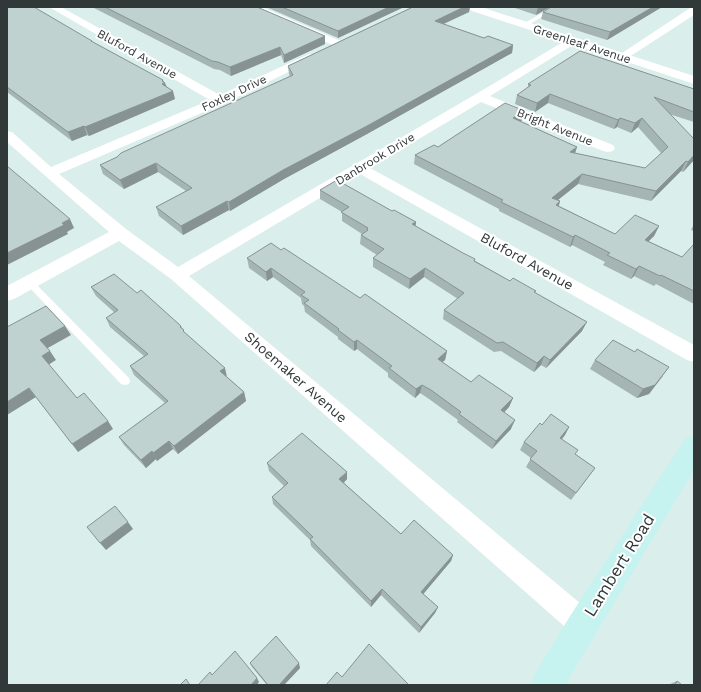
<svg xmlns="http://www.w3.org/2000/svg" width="701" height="692" font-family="'Work Sans',sans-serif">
	<rect width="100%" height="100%" fill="#daeeec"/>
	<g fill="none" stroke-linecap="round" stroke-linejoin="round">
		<g fill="#fff" fill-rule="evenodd">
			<polygon points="553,7 560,7 526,26 521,25"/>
			<polygon points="29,279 32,280 129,378 130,381 129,384 125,385 121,384 26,284 24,282"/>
		</g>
		<g fill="#fff" fill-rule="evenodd">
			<polygon points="49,7 61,7 220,95 309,54 317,54 319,56 317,58 225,103 59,174 126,229 178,267 476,94 568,39 576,39 578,41 576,43 490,96 613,145 615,148 613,151 608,152 603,151 481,102 370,168 694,345 694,362 687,360 360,174 189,276 593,614 597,624 593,634 583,638 573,634 171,279 119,241 14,299 7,301 7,286 109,232 7,142 7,131 12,132 51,167 210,100"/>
			<polygon points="248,7 262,7 343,42 345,44 339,47 335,46 249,9"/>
			<polygon points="694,7 694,15 626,59 618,59 616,57 690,8"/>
		</g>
		<polygon fill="#fff" fill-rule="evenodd" points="464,7 481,7 694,76 694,84 466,9"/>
		<polygon fill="#c6f2f0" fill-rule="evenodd" points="694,436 694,470 565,685 531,685 535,673 572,613 685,439"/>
	</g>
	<g fill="#a4b5b3">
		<polygon points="7,7 93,42 164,82 175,99 89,136 87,135 72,141 7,92"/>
		<polygon points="92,7 257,7 325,44 284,63 281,55 231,76 220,70 214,69"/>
		<polygon points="266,7 404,7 338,38"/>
		<polygon points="413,7 470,7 469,12 444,24 484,38 513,45 512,53 367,134 284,179 230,211 229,210 183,235 159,216 156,207 186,191 158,172 124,189 103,174 100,165 290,77 289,74 288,66"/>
		<polygon points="512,7 550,7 536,15"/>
		<polygon points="662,7 607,40 541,19 543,12"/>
		<polygon points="528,84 694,89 694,122 669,114 694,160 683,172 681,171 651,201 578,184 558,200 560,201 559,206 615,234 659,226 654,236 648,241 682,257 694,244 694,304 656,284 654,286 634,276 631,279 603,265 605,262 572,245 570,247 499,211 499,209 414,164 415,155 438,147 525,111 522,120 521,122 577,147 575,153 645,168 661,153 638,127 631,133 617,127 614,129 548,103 535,112 515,104 517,95 528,88"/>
		<polygon points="320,190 392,211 416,222 415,226 510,281 535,293 582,331 546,368 541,365 534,372 501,351 494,352 443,319 444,310 458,299 424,277 409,289 373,267 373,258 377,255 360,244 361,235 362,234 342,221 342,212 320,199"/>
		<polygon points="694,224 694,231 691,230"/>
		<polygon points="281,250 447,351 445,360 442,362 471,382 513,398 509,407 504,412 511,429 492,449 457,422 458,420 429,399 420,393 415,398 388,377 388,373 357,349 354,351 338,339 338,337 305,312 304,306 302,304 301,298 273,277 267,281 249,268 247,258"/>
		<polygon points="91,287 137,293 181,326 185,333 227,377 244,392 246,401 178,454 173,449 157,461 156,459 146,468 124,445 119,437 165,403 134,375 130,366 144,356 110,327 106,318 115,313 96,296"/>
		<polygon points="635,352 663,376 649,394 637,398 590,369 595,360"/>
		<polygon points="542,425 569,427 565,435 562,439 575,454 595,468 571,500 526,467 531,458 520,450 524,442"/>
		<polygon points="267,463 347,479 344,483 401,534 453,555 451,561 423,594 438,607 435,613 419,633 381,595 371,607 311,546 310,540 273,504 272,497 284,486 269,471"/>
		<polygon points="250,663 300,668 284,685 267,685 252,667"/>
		<polygon points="677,681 682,685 668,685"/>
	</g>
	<g fill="#869392">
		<polygon points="389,7 404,7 338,38 338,31"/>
		<polygon points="464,7 470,7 469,12 434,28 435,21"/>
		<polygon points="538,7 550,7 536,15"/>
		<polygon points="653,7 662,7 607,40 610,32"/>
		<polygon points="325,36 325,44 284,63 284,55"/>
		<polygon points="513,45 512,53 367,134 284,179 230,211 229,202 283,170"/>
		<polygon points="280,47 281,55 231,76 230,67"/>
		<polygon points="163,80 164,83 165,83 168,91 162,84 162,81"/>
		<polygon points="173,91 175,99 89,136 85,127"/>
		<polygon points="550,94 548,103 535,112 537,103"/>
		<polygon points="525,111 522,120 511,128 513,118"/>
		<polygon points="620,118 617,127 614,129 618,120"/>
		<polygon points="642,118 638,127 631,133 635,123"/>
		<polygon points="84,126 87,135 72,141 68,132"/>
		<polygon points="577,147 574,156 570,152"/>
		<polygon points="694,155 694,160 683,172 688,162"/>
		<polygon points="686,161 681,171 651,201 656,191"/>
		<polygon points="156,163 158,172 124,189 120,180"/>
		<polygon points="582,174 578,184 549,207 552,198"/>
		<polygon points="227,201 229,210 183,235 181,226"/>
		<polygon points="560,201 557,211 556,205"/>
		<polygon points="70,219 74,228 67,232 68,234 7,265 7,253"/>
		<polygon points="416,222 415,231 412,224"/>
		<polygon points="659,226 654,236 640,250 645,240"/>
		<polygon points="575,235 572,245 570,247 573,237"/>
		<polygon points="639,266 634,276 631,279 636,269"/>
		<polygon points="271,268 273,277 267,281 266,272"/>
		<polygon points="425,268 424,277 409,289 410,279"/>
		<polygon points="587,322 582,331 546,368 550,360"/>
		<polygon points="65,326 71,335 46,349 40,340"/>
		<polygon points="357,340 357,349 354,351 354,342"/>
		<polygon points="50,351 56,360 48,365 42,356"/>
		<polygon points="447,351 445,360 436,368 438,359"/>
		<polygon points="544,356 541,365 534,372 537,363"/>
		<polygon points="669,367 649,394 637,398 643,389"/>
		<polygon points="225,368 227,377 223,380 220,371"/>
		<polygon points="422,385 420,393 415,398 416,389"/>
		<polygon points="29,388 36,397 7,415 7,402"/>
		<polygon points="244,392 246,401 178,454 174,446"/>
		<polygon points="513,398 509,407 498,419 501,410"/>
		<polygon points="515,420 511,429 492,449 496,441"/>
		<polygon points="108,421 113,429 78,452 72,444"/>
		<polygon points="569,427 565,435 556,446 560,438"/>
		<polygon points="169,441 173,449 157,461 153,453"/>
		<polygon points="152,451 156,459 146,468 141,460"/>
		<polygon points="347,472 347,479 340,486 339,479"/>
		<polygon points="128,522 133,529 106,550 100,543"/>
		<polygon points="453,555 451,561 420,598 421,592"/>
		<polygon points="382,589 381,595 371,607 371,601"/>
		<polygon points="438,607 435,613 419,633 421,627"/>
		<polygon points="299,663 300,668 284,685 279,685"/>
		<polygon points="257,678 259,682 257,685 251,685"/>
	</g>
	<g fill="#bfd2d0" stroke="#869392">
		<polygon points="7,7 34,7 92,41 91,41 163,80 162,81 165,83 162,84 173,91 85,127 84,126 68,132 7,87"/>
		<polygon points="105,7 257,7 325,36 284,55 280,47 230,67 218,62 212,61"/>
		<polygon points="282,7 389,7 338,31"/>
		<polygon points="413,7 464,7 435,21 484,38 488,36 513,45 367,126 283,170 229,202 227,201 181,226 156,207 192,188 156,163 120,180 100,165 117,157 121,153 293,75 288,66"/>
		<polygon points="551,7 653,7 610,32 543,12"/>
		<polygon points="580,51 694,89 694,112 654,97 694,139 694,155 688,162 686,161 656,191 582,174 552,198 560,201 556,205 615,234 635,215 659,226 645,240 682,257 694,244 694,291 661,275 660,276 639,266 636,269 607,255 610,253 575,235 573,237 501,202 503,200 415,155 434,145 438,147 505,103 525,111 513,118 577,147 570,152 645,168 668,147 642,118 635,123 620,118 618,120 550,94 537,103 517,95 531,85 528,84"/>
		<polygon points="7,166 70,219 62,223 64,225 7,253"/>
		<polygon points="337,180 392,211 394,210 416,222 412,224 463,253 475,259 474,261 510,281 513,278 536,291 534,292 587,322 550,360 544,356 537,363 503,342 497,343 444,310 464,293 425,268 410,279 373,258 384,249 361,235 368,230 367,229 368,228 341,212 349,207 320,190"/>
		<polygon points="271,243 281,250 284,248 360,298 365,294 447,351 438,359 471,382 479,375 513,398 501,410 515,420 496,441 459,414 461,412 431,390 422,385 416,389 389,368 392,366 357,340 354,342 338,330 339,329 304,303 309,300 301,295 305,292 271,268 266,272 247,258"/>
		<polygon points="114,274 137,293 141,290 181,326 180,327 184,330 183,331 225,368 220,371 244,392 174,446 169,441 153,453 152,451 141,460 119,437 168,401 130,366 148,354 106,318 118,310 91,287"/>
		<polygon points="46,306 65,326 40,340 50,351 42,356 77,398 84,393 108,421 72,444 29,388 7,402 7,327"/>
		<polygon points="613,340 635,352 637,349 669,367 655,385 643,389 595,360"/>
		<polygon points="551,414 569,427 560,438 578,450 575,454 595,468 576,493 530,459 537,451 524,442 540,423 542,425"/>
		<polygon points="302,433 347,472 339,479 401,534 414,520 453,555 421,592 438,607 421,627 382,589 371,601 310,539 313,537 272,497 288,483 267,463"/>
		<polygon points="115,506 128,522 100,543 87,527"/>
		<polygon points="276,636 299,663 279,685 268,685 250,663"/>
		<polygon points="369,644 409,685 326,685 337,672 342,677"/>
		<polygon points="235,651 257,678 251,685 198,685 210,672 212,675"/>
		<polygon points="186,679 190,685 180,685"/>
		<polygon points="677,681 682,685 675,685"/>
	</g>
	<g text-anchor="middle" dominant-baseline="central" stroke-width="4" stroke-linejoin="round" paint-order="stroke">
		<g font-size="12" fill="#313838" stroke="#fff">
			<text transform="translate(582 44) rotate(18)">Greenleaf Avenue</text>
			<text transform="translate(137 54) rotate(29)">Bluford Avenue</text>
			<text transform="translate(234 93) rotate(-25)">Foxley Drive</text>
			<text transform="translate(555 127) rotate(22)">Bright Avenue</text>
			<text transform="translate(375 159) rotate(-31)">Danbrook Drive</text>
		</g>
		<g font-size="14" fill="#313838" stroke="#fff">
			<text transform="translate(527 261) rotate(29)">Bluford Avenue</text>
			<text transform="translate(296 377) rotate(41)">Shoemaker Avenue</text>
		</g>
		<g font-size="17" fill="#313838" stroke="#fff">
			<text transform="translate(619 565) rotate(-58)">Lambert Road</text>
		</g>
	</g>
	<rect width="701" height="692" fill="none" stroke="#313838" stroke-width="16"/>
</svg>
